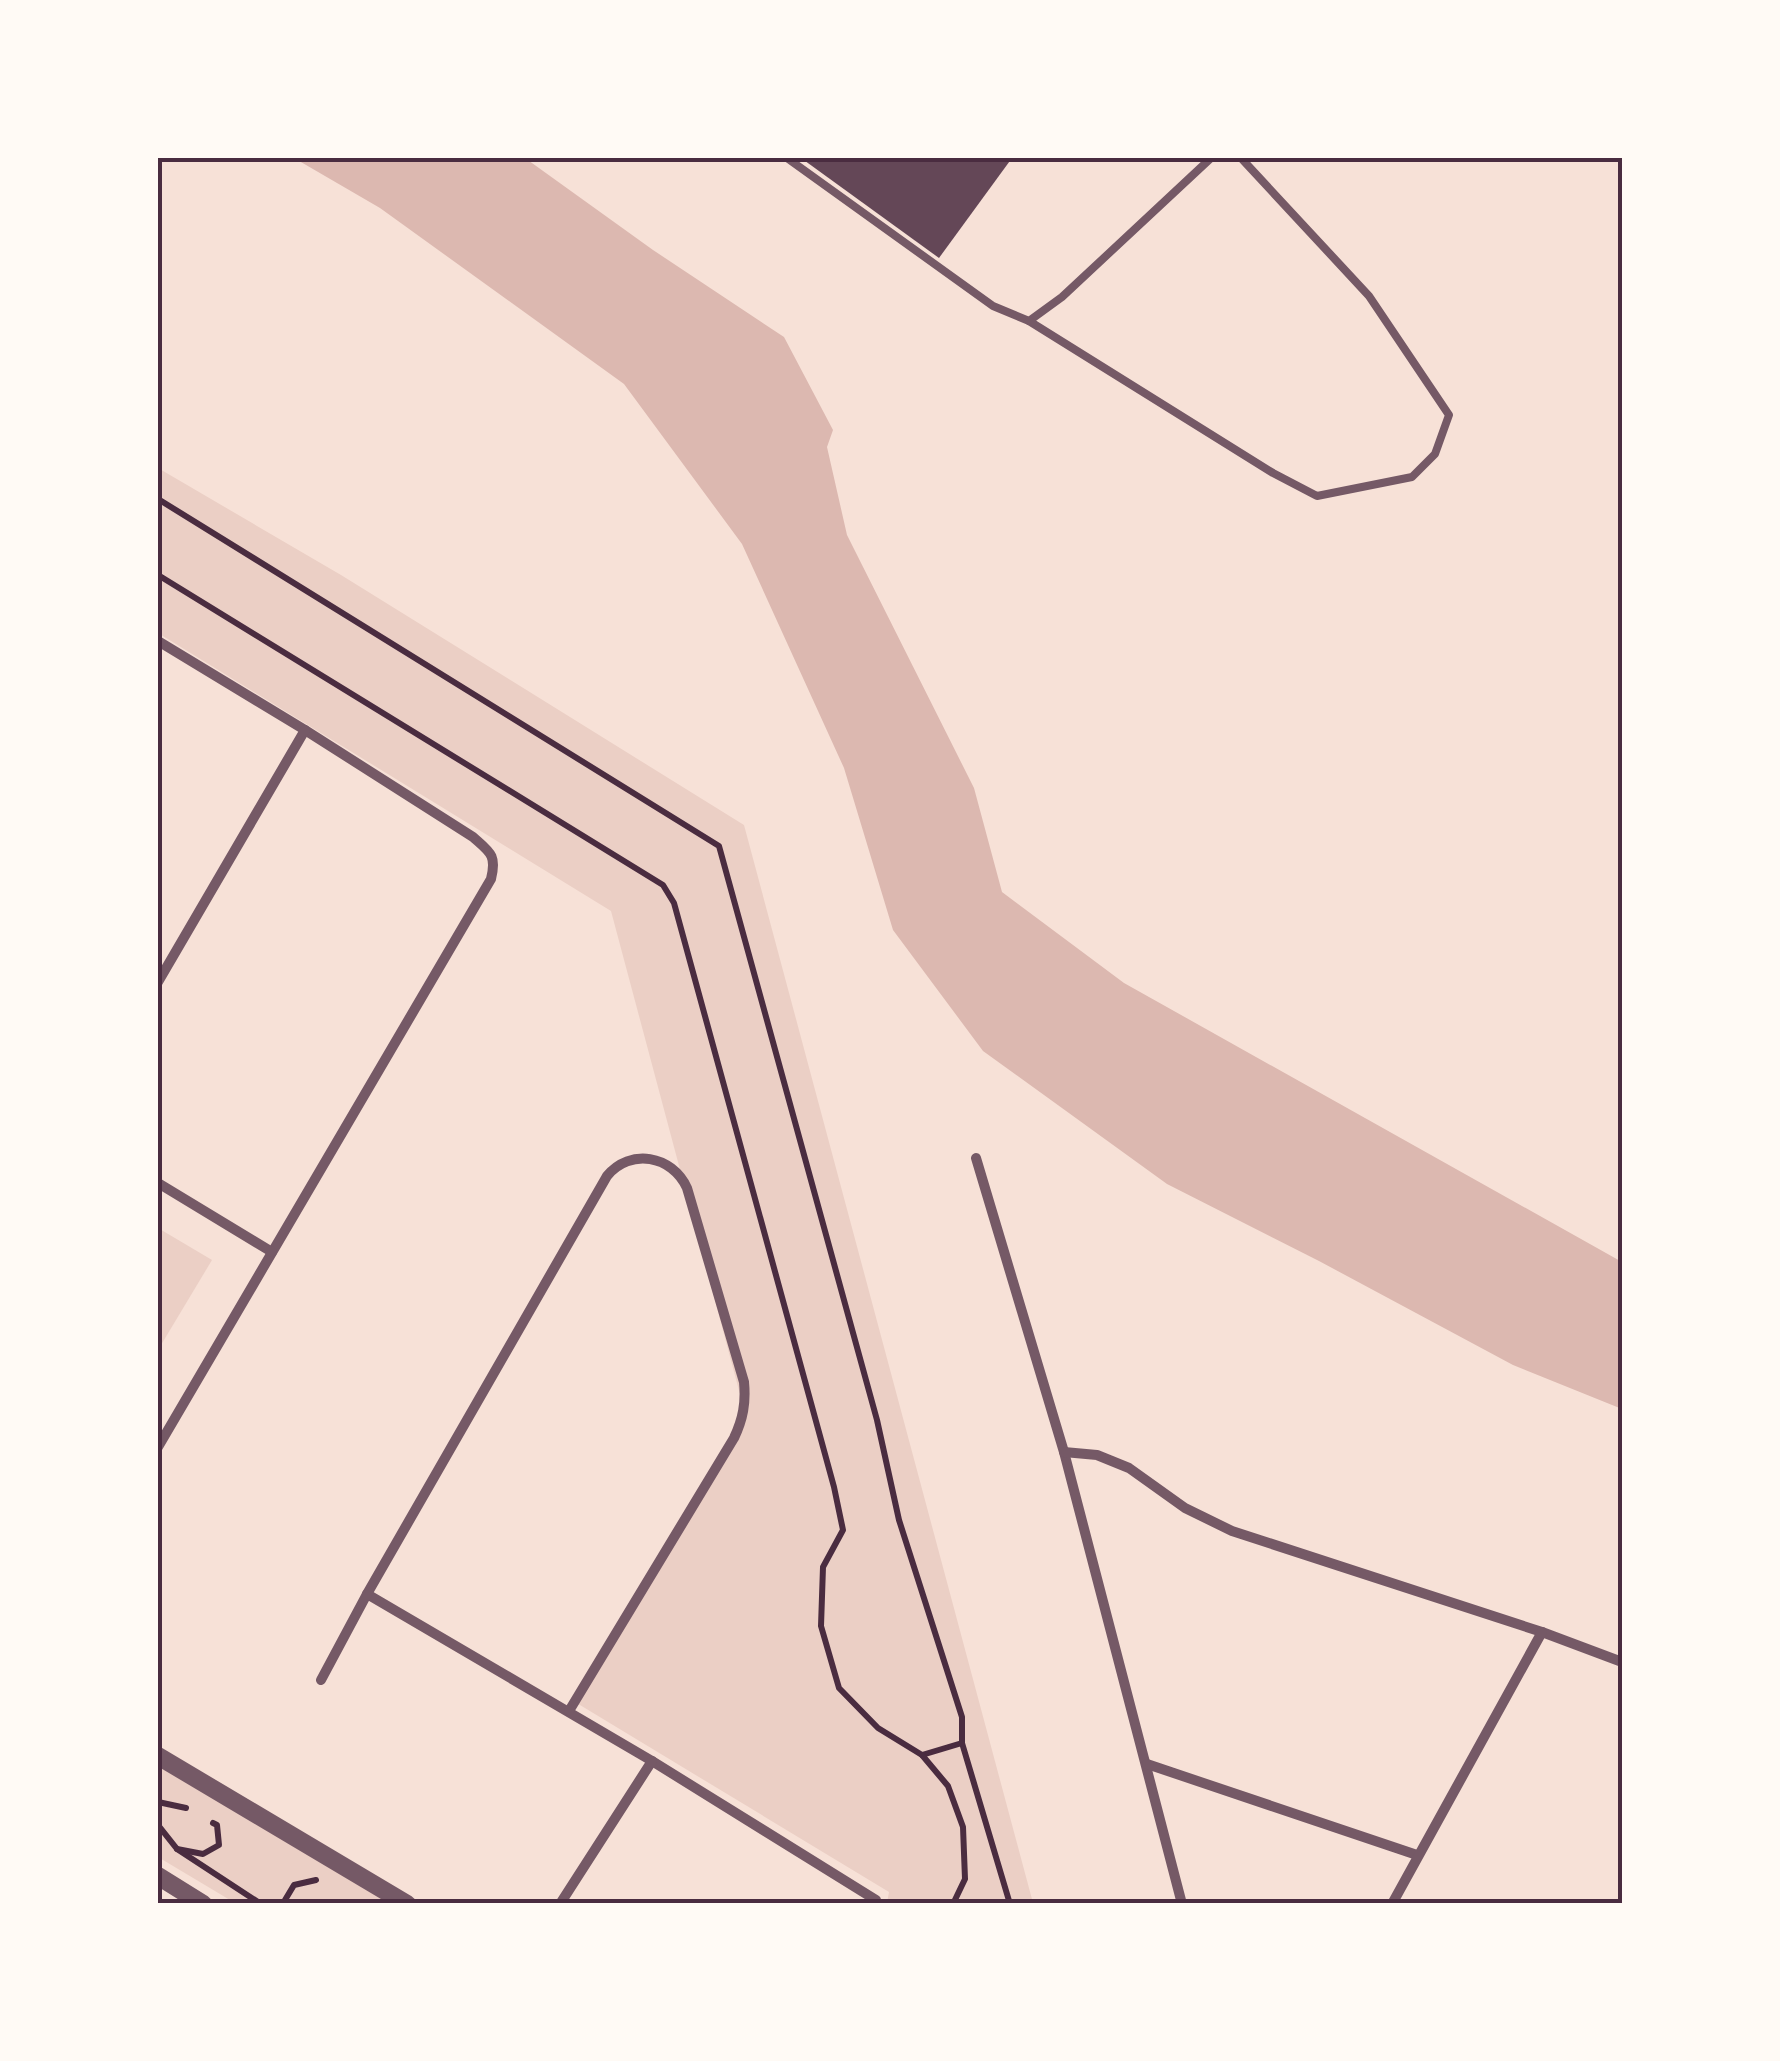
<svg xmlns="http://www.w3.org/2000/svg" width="1780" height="2061" font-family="'Noto Sans',sans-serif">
	<rect width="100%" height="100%" fill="#f7e1d7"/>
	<g fill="#ebcfc5">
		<polygon points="158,468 341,575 744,825 1033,1903 887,1903 889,1892 575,1702 745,1413 611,911 158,633"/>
		<polygon points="158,1228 212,1260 158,1350"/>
		<polygon points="158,1764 393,1903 235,1903 158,1857"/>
	</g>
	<polygon fill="#dcb8b0" points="294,158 525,158 653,250 784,337 833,430 827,447 847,535 974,788 1002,892 1124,983 1622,1262 1622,1409 1513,1365 1319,1261 1167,1184 983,1051 893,930 844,768 742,544 624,384 380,208"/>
	<polygon fill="#644757" points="801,158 1012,158 939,258"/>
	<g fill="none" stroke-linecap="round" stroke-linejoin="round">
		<g stroke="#4a2c40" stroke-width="6">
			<polyline points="158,499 719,846 877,1420 899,1520 962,1717 962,1743 922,1755"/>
			<polyline points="158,575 663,885 674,903 834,1487 843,1530 823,1567 821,1626 839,1688 878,1728 922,1755 948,1786 963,1827 965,1879 953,1904"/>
			<polyline points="962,1743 1010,1904"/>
			<polyline points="158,1802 186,1808"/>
			<polyline points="158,1825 177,1849 261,1904"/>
			<polyline points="177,1849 203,1854 219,1845 217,1825 213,1823"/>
			<polyline points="286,1904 285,1900 294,1885 316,1880"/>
		</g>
		<g stroke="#755966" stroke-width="8">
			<polyline points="787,158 993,306 1029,321 1062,297 1211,158"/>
			<polyline points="1029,321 1273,473 1317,496 1412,477 1435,454 1449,415 1369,296 1241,158"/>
		</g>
		<g stroke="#755966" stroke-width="10">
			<path d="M158,641L305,730L473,837C490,852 497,855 491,879L158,1447"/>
			<polyline points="158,982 305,730"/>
			<polyline points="976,1158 1064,1452 1182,1904"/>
			<polyline points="158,1183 272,1252"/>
			<polyline points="1064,1452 1097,1455 1129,1468 1185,1508 1232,1531 1542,1632 1622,1662"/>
			<polyline points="367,1594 652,1761 876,1900"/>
			<path d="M321,1680L367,1594L607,1176C630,1148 672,1155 687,1188L744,1382C746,1403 743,1419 734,1438L569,1711"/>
			<polyline points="1147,1764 1417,1855"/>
			<polyline points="560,1904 652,1761"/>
			<polyline points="1392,1904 1542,1632"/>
		</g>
		<g stroke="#755966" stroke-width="18">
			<polyline points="158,1756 407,1904"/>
			<polyline points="158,1876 203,1904"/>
		</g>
	</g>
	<rect width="1780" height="2061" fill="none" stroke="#fffaf5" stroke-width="320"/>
	<rect x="160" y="160" width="1460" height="1741" fill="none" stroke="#4a2c40" stroke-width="4"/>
</svg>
